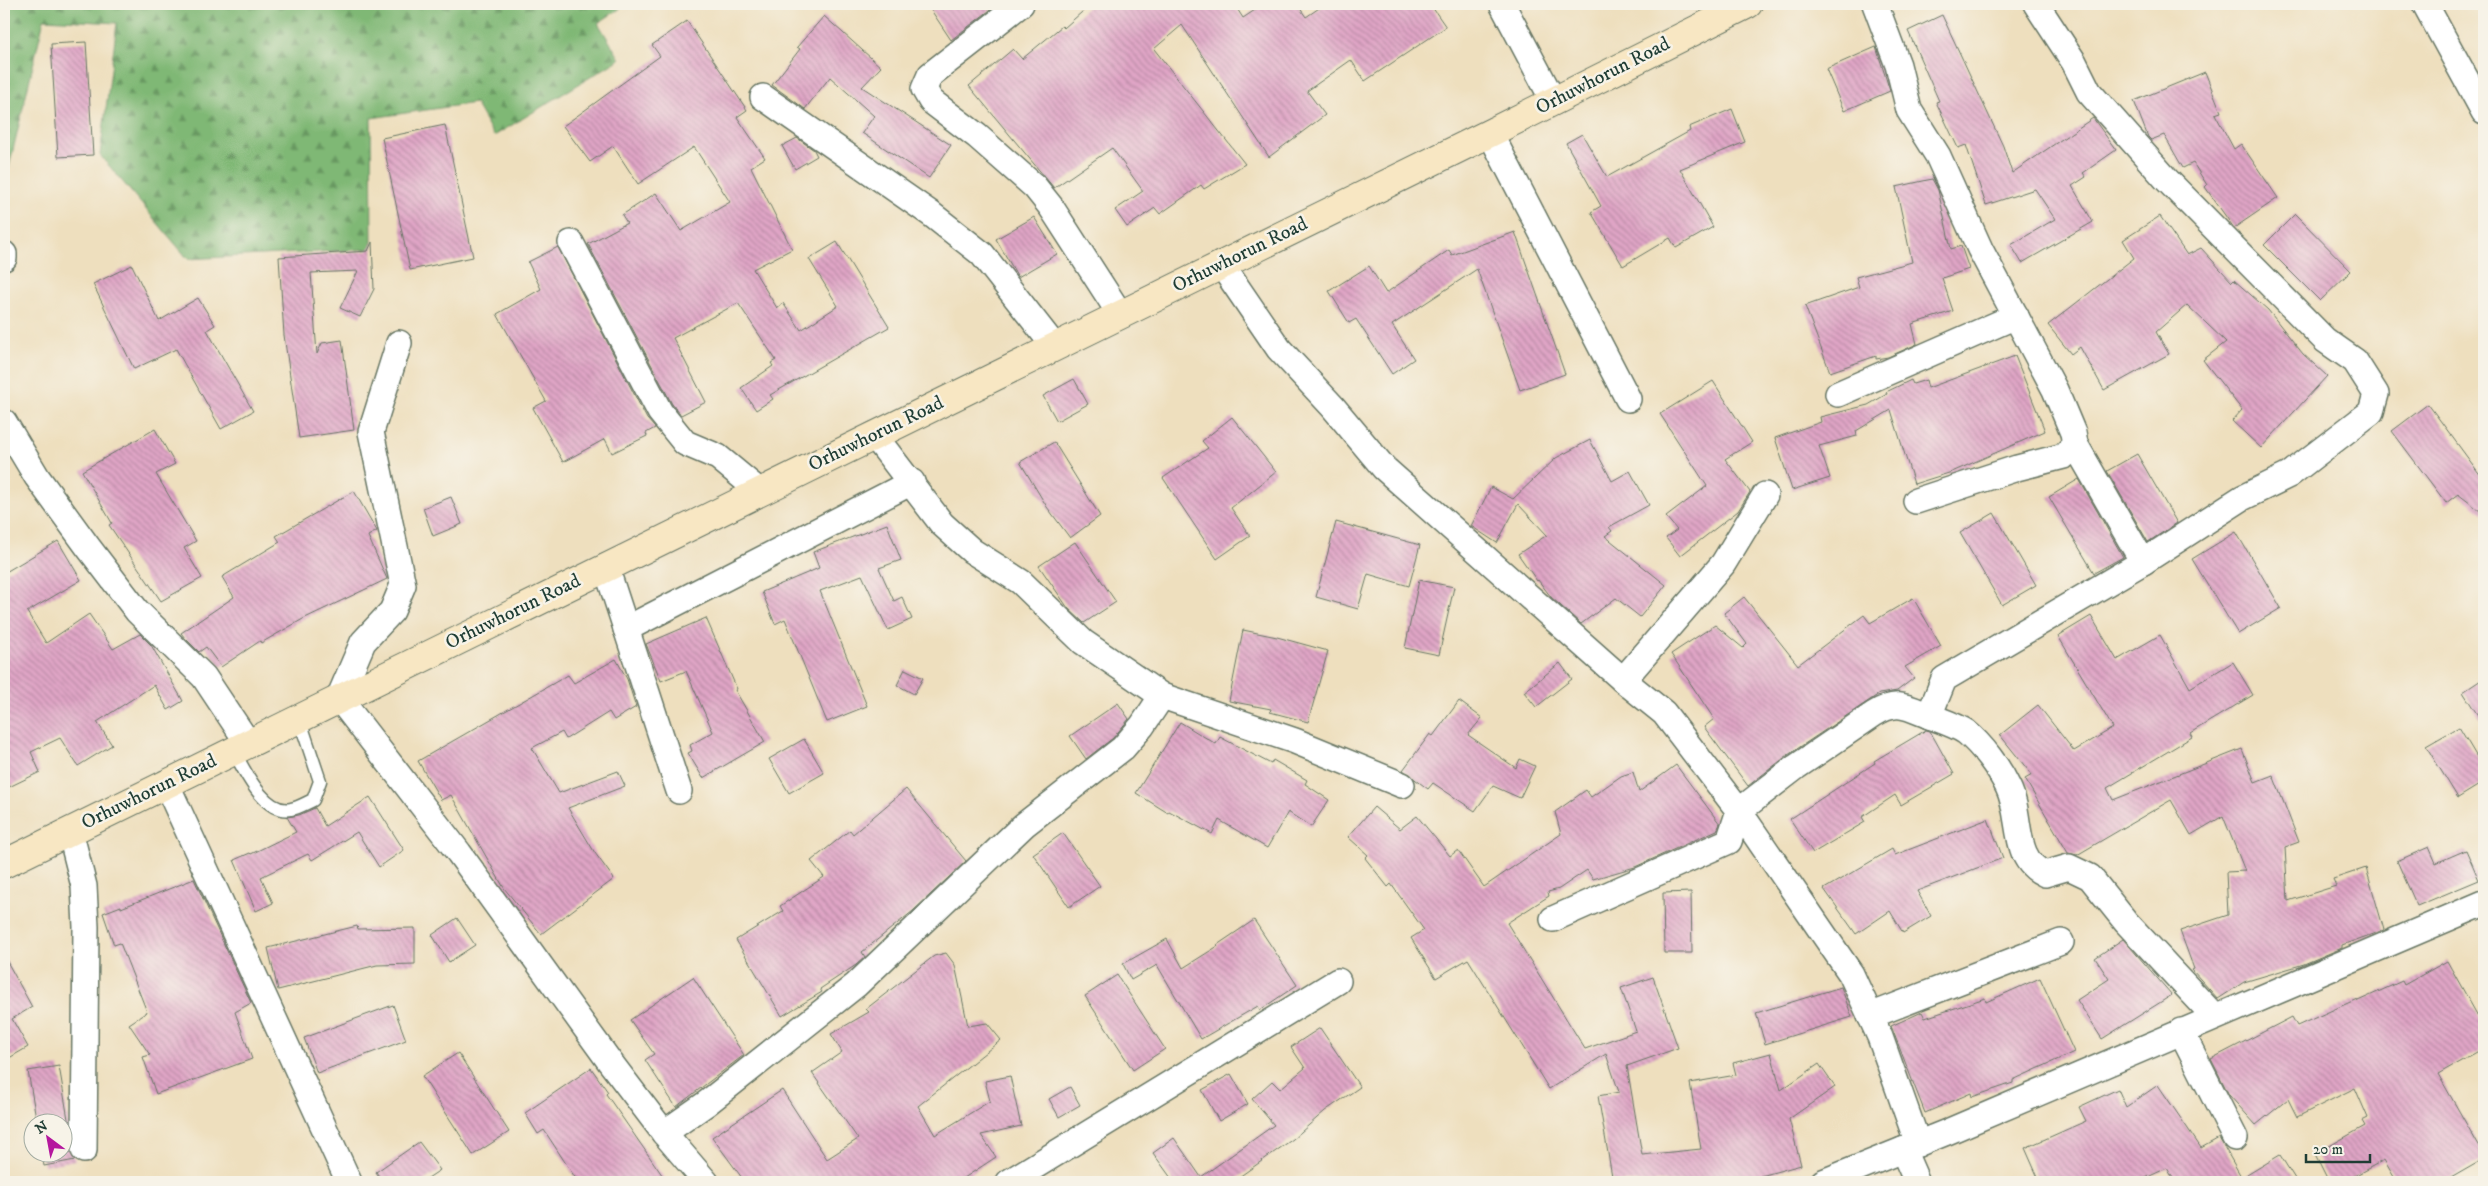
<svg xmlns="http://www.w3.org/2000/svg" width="2488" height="1186" font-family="'IM FELL DW Pica',serif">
	<defs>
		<pattern id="forest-firs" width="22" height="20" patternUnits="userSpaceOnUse" patternTransform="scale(1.25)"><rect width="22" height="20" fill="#7fb875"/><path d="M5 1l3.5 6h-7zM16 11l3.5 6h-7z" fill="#679761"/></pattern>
		<pattern id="building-back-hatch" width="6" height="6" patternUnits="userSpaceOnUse" patternTransform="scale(1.25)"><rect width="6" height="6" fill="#e0a5c6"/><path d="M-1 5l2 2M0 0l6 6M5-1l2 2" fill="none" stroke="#b588a2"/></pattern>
	</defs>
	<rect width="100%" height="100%" fill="#f7f3e8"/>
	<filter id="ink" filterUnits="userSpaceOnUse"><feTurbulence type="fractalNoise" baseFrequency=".02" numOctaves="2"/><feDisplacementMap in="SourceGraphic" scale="10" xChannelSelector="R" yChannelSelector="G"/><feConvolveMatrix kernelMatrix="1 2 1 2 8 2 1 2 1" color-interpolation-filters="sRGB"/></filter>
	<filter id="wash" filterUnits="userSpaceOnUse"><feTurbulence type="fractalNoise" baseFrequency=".0096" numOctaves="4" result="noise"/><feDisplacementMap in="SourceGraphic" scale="20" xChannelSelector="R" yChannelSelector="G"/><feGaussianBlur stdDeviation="1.12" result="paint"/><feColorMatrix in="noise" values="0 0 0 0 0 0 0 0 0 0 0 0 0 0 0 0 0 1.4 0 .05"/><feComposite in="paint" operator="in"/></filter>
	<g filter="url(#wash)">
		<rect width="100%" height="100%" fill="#eedfbe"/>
		<polygon fill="url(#forest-firs)" stroke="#4f7a54" points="4,4 627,4 598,23 620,59 494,136 475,103 371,118 372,249 188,259 100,155 117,23 44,19 4,188"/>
		<g id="blocks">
			<g fill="url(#building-back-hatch)">
				<polygon points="927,4 998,4 951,40"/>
				<polygon points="1091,4 1234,4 1243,18 1264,4 1297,4 1306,17 1325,4 1430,4 1446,27 1365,81 1351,60 1307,91 1325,115 1269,157 1182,25 1154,49 1245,164 1204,189 1201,185 1160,214 1155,208 1127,227 1115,210 1143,191 1112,148 1054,188 969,86 1013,49 1022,59 1062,26 1064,28"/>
				<polygon points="1942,15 2003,146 2012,173 2093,118 2116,150 2083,173 2086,177 2072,186 2093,222 2022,263 2011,245 2055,219 2035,189 1986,205 1966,145 1958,148 1936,102 1939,101 1908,31"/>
				<polygon points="824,16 881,67 862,87 951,145 929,178 862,133 874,116 830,77 805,109 772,85 800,49 797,47"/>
				<polygon points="687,21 747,110 737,117 765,158 751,167 792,249 753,269 777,308 783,303 801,330 838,306 809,259 837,242 889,327 770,395 773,399 756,410 741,388 773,366 771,363 776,360 738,303 673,338 706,402 681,415 672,404 588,244 627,223 622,215 656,193 681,231 730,202 694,147 638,184 613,146 590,162 563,126 660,56 652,45"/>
				<polygon points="86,42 93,155 58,157 51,44"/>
				<polygon points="1876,47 1890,91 1844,111 1826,69"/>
				<polygon points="2205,72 2221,112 2215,114 2234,149 2241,144 2278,198 2234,228 2205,187 2207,185 2193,163 2183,168 2164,135 2151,140 2148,137 2134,101"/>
				<polygon points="1732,109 1745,142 1680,169 1713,227 1676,248 1670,238 1623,266 1591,212 1601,206 1566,143 1582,134 1607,177 1690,131 1689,127"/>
				<polygon points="445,125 473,257 410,270 382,138"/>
				<polygon points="797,138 814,150 817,156 795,169 782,146"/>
				<polygon points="1932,179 1938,190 1951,249 1961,246 1969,269 1942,278 1953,311 1912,324 1917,344 1888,357 1876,359 1876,356 1830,372 1805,306 1859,287 1856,277 1912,262 1896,187"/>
				<polygon points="2295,214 2351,271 2320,301 2264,245"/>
				<polygon points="2160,216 2187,255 2201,248 2232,282 2234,280 2268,310 2303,354 2327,376 2261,448 2232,421 2242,410 2203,360 2226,342 2187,305 2156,332 2169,354 2104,390 2080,347 2071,354 2048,325 2134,258 2123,240"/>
				<polygon points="1034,217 1057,254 1018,277 996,239"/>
				<polygon points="1515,232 1565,374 1520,390 1477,269 1392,325 1414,359 1392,374 1356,319 1349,323 1329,291 1369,266 1386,293 1449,250 1452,255"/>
				<polygon points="372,242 374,289 360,317 340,308 358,271 311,273 317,354 322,343 342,340 354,430 299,438 284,335 279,257 368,251"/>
				<polygon points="558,247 647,419 655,428 646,433 647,436 612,453 605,439 563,462 533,408 546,401 497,314 541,289 528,262"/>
				<polygon points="132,265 159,321 198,298 215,325 207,330 253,411 221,429 176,349 134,369 93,284"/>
				<polygon points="2015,356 2045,431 1952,472 1914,484 1891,410 1856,431 1857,436 1819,446 1830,478 1792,490 1775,438 1821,422 1820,417 1868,405 1887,394 1886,392 1911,380 1913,384 1926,380 1928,388"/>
				<polygon points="1074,379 1088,404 1057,421 1043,396"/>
				<polygon points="1713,381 1752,442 1725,459 1750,492 1738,511 1680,556 1666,538 1677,530 1666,517 1707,486 1660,414"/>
				<polygon points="2428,404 2484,480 2484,514 2458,494 2446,503 2392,431"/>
				<polygon points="1232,417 1276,472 1231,508 1250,536 1217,559 1163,478 1208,448 1202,441"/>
				<polygon points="155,429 175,464 156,474 196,541 184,548 202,578 161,601 109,525 112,523 82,471"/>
				<polygon points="1590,440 1612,481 1630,471 1649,505 1609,527 1612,531 1605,536 1666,585 1640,617 1616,598 1581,624 1551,597 1538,580 1537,581 1518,554 1547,535 1518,504 1497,543 1471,526 1491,487 1513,499 1556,458"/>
				<polygon points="1054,442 1100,516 1070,538 1047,507 1020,462"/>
				<polygon points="2137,454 2177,523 2148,542 2107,471"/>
				<polygon points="2079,479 2123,557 2094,573 2049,497"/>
				<polygon points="354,491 377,531 368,536 387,579 303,619 261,643 260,641 221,667 206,647 199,652 185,638 181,633 234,597 222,577 280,542 276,536"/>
				<polygon points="451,497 462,524 433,536 423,508"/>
				<polygon points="1994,513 2036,585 2002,605 1960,533"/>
				<polygon points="1336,522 1420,545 1409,586 1368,574 1358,609 1316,597"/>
				<polygon points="887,524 901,560 879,568 894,601 902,597 912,619 888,630 862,575 820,591 867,706 827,722 785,619 775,624 762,592 819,568 813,552"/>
				<polygon points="2236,532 2281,608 2238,634 2192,559"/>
				<polygon points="58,541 81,580 27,612 46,643 89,614 113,649 140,634 151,645 183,701 168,710 154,685 97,722 112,745 78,766 60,738 31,752 40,772 9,787 4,777 4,573"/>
				<polygon points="1075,542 1116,602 1084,623 1068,608 1039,566"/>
				<polygon points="1419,580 1454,587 1439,655 1405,648"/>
				<polygon points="1744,597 1798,665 1864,615 1870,623 1913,598 1941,646 1905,667 1914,678 1897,691 1879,694 1788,755 1748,786 1704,727 1714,719 1671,654 1715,625 1743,648 1747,644 1724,613"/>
				<polygon points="2091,616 2117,660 2160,635 2190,688 2233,662 2253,695 2190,733 2192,737 2107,788 2113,800 2242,749 2255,782 2273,775 2299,842 2285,847 2288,901 2336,886 2333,879 2366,868 2384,930 2342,945 2342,948 2304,964 2244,982 2218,999 2192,970 2194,969 2180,931 2228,915 2226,872 2245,871 2223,816 2191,835 2171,800 2077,855 2068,853 2025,779 2032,775 2000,735 2038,705 2074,751 2113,728 2058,636"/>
				<polygon points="706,618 737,689 735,690 765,742 703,778 688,753 692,751 690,745 713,732 686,671 661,681 646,644"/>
				<polygon points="1243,630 1277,637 1328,651 1308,722 1270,712 1271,709 1229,701"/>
				<polygon points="616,659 627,679 636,707 614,720 609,712 566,739 562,732 532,748 559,793 618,771 625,786 568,808 595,853 614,879 541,934 504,888 451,795 441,800 418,761 568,675 574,683"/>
				<polygon points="1560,663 1572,679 1536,707 1524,692"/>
				<polygon points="905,669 923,678 914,694 897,685"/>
				<polygon points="2484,678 2484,725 2463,692"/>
				<polygon points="1459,701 1482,718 1468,735 1516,768 1520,759 1535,766 1520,798 1493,786 1475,811 1433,783 1428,789 1403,770 1430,734 1433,736"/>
				<polygon points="1118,703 1129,719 1113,738 1086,759 1070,736"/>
				<polygon points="1180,722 1216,744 1220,737 1271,764 1273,760 1307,780 1305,784 1329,800 1311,827 1288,812 1267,848 1219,820 1212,834 1169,811 1168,813 1136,793"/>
				<polygon points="2459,727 2484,769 2484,782 2458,798 2426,746"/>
				<polygon points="1926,730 1930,731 1954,774 1901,805 1895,795 1862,817 1865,822 1813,853 1790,819 1875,763 1874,761"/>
				<polygon points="804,739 824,773 789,793 769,759"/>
				<polygon points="1676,765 1720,824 1717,830 1635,867 1593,879 1587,870 1559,889 1548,892 1549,896 1507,923 1585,1049 1636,1031 1621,988 1653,977 1678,1048 1627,1066 1642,1155 1701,1149 1690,1083 1736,1075 1733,1063 1771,1053 1781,1090 1819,1064 1835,1087 1789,1119 1801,1165 1739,1182 1613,1182 1598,1096 1619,1092 1606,1054 1549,1089 1468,959 1436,978 1411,938 1424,930 1391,884 1388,887 1365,858 1368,855 1348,837 1374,807 1400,829 1417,816 1450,856 1458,850 1484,887 1561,834 1555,812 1586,790 1591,797 1621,776 1633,772 1639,792"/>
				<polygon points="906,789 966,861 913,911 862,952 865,957 856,965 820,989 822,992 782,1016 736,940 783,911 780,906 824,877 811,861 850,830 853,834"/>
				<polygon points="370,797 404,850 379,867 357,832 312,860 308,854 261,877 273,903 256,911 234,860 250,853 251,854 296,832 287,817 299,815 315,808 325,826"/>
				<polygon points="1988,819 2003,858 1917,891 1931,916 1903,933 1890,911 1856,934 1824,889 1892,849 1895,855"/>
				<polygon points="1063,833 1100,886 1069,907 1033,854"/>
				<polygon points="2429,847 2436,863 2466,850 2479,880 2417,906 2397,861"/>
				<polygon points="194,879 251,1003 235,1012 252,1059 156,1094 143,1057 150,1055 129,1024 147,1012 120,943 114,945 103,913 121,906 121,908"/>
				<polygon points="1691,892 1692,953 1664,953 1663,893"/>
				<polygon points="457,918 475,945 449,962 432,935"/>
				<polygon points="1254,920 1297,985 1260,1010 1258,1006 1201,1039 1157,965 1131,980 1123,964 1167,939 1183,968 1218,946 1217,945"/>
				<polygon points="357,926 358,929 415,928 415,964 377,965 278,990 268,948"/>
				<polygon points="2123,939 2172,995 2102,1039 2077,1000 2109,979 2095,958"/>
				<polygon points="946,953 955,965 968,1026 987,1023 1001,1040 918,1106 935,1135 990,1101 985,1081 1010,1076 1021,1126 981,1135 996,1157 958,1182 745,1182 712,1137 782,1090 827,1159 858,1139 812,1073 842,1052 831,1034 869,1012 866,1009 934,956"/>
				<polygon points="4,956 32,1007 12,1019 28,1047 4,1061"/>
				<polygon points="2447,961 2484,1027 2484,1048 2438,1074 2484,1155 2484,1159 2444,1182 2397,1182 2384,1160 2343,1182 2329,1182 2315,1154 2365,1126 2362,1121 2368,1118 2355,1088 2297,1117 2288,1099 2256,1125 2229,1095 2211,1059 2292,1017 2297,1026 2357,999 2358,1001 2402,981 2404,985"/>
				<polygon points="1117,975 1165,1049 1133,1070 1085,996"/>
				<polygon points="693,977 744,1055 676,1107 645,1060 654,1054 630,1020"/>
				<polygon points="2040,978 2074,1052 2013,1080 2013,1083 1972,1097 1971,1093 1925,1113 1891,1026 1922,1012 1925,1018 1985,998 1986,1002"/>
				<polygon points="1841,987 1852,1017 1765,1044 1756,1013"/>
				<polygon points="393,1005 406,1040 317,1073 304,1038"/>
				<polygon points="1320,1028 1360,1087 1325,1111 1293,1139 1232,1182 1174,1182 1153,1153 1174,1138 1201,1177 1274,1125 1252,1099 1272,1081 1280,1089 1305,1068 1291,1047"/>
				<polygon points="458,1053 509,1132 473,1155 422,1076"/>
				<polygon points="59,1066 70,1131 70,1150 75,1160 44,1166 42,1154 62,1154 62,1124 37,1124 28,1071"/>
				<polygon points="591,1068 608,1092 606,1094 667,1182 578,1182 544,1130 538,1134 525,1113"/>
				<polygon points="1231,1074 1248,1104 1219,1121 1202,1090"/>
				<polygon points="2158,1085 2201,1148 2219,1138 2242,1178 2280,1155 2297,1182 2175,1182 2167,1168 2137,1182 2040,1182 2025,1148 2086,1121 2079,1107 2118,1089 2126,1107"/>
				<polygon points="1070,1087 1080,1105 1059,1117 1049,1099"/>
				<polygon points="419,1142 440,1170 422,1182 383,1182 376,1172"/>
			</g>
		</g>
	</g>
	<g filter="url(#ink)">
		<use href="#blocks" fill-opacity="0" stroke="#677664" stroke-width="1"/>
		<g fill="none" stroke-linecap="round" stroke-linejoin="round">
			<defs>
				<path id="lane" d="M233,750C244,769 264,815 291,809C298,808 306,803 313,800L320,781L299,718"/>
				<g id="street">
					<polyline points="1021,4 930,75 924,89 931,101 977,136 1035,187 1051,207 1120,314"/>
					<polyline points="1502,4 1554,102"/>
					<polyline points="1875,4 1898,65 1909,110 1938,156 1980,249 2055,390 2073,433 2075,444 2064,456 2017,468 1916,501"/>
					<polyline points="2425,4 2484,112"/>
					<polyline points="763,97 931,214 982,254 1054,346"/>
					<polyline points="1490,133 1628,399"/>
					<polyline points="571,243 660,412 685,443 718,457 759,491"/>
					<polyline points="4,258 4,254"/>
					<polyline points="1221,264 1279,349 1333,407 1384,468 1623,680 1664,713 1739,811 1851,974 1880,1037 1918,1144"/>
					<polyline points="399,343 371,432 403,585 392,611 363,642 339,698 459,853 610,1062 664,1133 706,1182"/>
					<polyline points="1838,394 2016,316"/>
					<polyline points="4,422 37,477 88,547 137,611 204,677 248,743"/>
					<polyline points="874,435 942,524 972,551 1021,582 1083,642 1162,696 1295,741 1402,785"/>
					<polyline points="2075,444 2143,562"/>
					<polyline points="606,567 679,791"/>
					<polyline points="626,629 912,482"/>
					<polyline points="1623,680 1723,564 1765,495"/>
					<polyline points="1929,716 1944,679 2143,562 2242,498 2289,475 2371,412 2376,394 2355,361 2325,340 2167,180 2089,92 2074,62 2036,4"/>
					<polyline points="166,783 349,1182"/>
					<polyline points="70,831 84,886 86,927 84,1150"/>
					<path d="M1553,919L1729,841L1739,811L1796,767L1874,714C1896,700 1905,706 1927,715C1939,720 1956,725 1966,732C1982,745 1999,768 2008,787C2023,817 2011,859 2045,874L2069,867L2090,877L2126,922L2215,1017"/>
					<polyline points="1870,1016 2061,942"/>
					<polyline points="2181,1031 2235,1138"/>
					<polyline points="664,1133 707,1103 856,985 1024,825 1123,748 1142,726 1162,696"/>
					<polyline points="1903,1150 1917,1182"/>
					<polyline points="1009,1182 1338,981"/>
					<polyline points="1823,1182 1947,1132 2484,903"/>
				</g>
				<polyline id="secondary" points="4,864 1490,133 1748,4"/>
			</defs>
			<use href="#lane" stroke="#677664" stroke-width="15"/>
			<use href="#street" stroke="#677664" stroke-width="28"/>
			<use href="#secondary" stroke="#677664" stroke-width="30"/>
			<use href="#lane" stroke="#fff" stroke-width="12"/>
			<use href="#street" stroke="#fff" stroke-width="25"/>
			<use href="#secondary" stroke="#f8e7c3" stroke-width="28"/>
		</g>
	</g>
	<g text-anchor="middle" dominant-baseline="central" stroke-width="5" stroke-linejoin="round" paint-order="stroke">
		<g font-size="20" fill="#1f3d34" stroke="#f7f3e8">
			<text transform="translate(1603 76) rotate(-27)">Orhuwhorun Road</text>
			<text transform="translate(1240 255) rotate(-26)">Orhuwhorun Road</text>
			<text transform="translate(876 434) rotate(-26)">Orhuwhorun Road</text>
			<text transform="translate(513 612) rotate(-26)">Orhuwhorun Road</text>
			<text transform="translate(149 792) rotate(-26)">Orhuwhorun Road</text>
		</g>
	</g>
	<rect width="2488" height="1186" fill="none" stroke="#f7f3e8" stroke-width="20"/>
	<g transform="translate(48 1138) rotate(328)"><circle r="24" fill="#f7f3e8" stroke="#a1aaa0"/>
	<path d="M0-4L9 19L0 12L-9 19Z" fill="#b5179e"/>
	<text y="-8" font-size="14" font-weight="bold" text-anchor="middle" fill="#1f3d34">N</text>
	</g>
	<path d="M2306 1154v8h64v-8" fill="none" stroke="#1f3d34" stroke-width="2.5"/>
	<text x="2313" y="1154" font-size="15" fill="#1f3d34" stroke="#f7f3e8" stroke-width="4" paint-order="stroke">20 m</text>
</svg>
